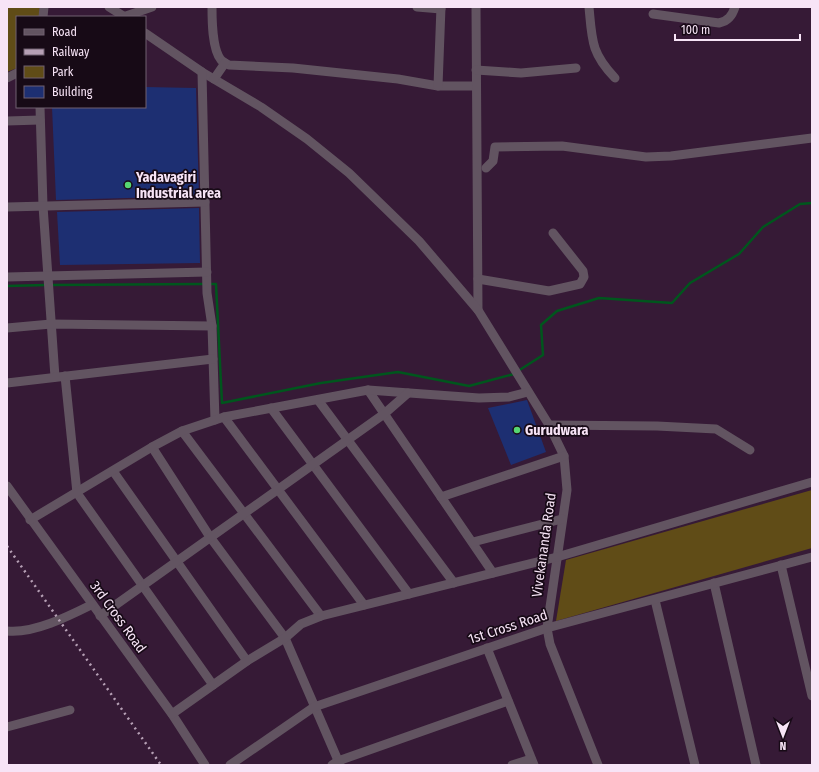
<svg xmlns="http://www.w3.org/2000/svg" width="819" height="772" font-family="'Fira Sans Condensed',sans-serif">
	<rect width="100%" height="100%" fill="#361a36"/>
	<g fill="#604c17">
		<polygon points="7,7 40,7 39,17 17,17 17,68 7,72"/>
		<polygon points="812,490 812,548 556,621 566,560"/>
	</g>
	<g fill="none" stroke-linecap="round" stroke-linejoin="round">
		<g stroke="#00561d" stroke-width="2.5">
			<polyline points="209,284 216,284 222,403 321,383 398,372 469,386 514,374"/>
			<polyline points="51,285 204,284"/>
			<polyline points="7,286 46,285"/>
			<polyline points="518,371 543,355 541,325 557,311 599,298 672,303 690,283 739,254 763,227 800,204 812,203"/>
		</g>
	</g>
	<g fill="#1d2f72">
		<polygon points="145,87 196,88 199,196 56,200 52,107 145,107"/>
		<polygon points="199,208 200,263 60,265 57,212"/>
		<polygon points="527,400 546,452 511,465 488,408"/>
	</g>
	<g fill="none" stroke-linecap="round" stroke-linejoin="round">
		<g stroke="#625461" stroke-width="9">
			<polyline points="109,7 125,17"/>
			<path d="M212,7C212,20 212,49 221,60C223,62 227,64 229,65L293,68L398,79L438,86H476"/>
			<polyline points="417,7 441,9"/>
			<polyline points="476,7 478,310"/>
			<path d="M589,7C592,40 591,53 615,78"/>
			<path d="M653,14L719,23C728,21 732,16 735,7"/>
			<polyline points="43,17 44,7"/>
			<polyline points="123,17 152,7"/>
			<polyline points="145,33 202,72 261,107 307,139 349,173 419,241 478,310 549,425 564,456 567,490 547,628 550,644 598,765"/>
			<polyline points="476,70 521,73 576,68"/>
			<polyline points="202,72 207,293 212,326 215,420"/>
			<polyline points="7,78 17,73"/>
			<polyline points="214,79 225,63"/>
			<polyline points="438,86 441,7"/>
			<polyline points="40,107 43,206 55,377"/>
			<polyline points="7,121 40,120"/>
			<polyline points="486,168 493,161 495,147 562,146 646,157 671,156 812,138"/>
			<polyline points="7,207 205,202"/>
			<polyline points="7,277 207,272"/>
			<polyline points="478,279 549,291 580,284 584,277 583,271 553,233"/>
			<polyline points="7,328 51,324 212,326"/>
			<polyline points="65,376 77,493 213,685"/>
			<polyline points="7,383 213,359"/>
			<polyline points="368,390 493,573"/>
			<polyline points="318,400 454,583"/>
			<polyline points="271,408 409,594"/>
			<polyline points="224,417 364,605"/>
			<polyline points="549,425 657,426 716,429 750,450"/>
			<polyline points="182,431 321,616"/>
			<polyline points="152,447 210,537 285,638 340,765"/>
			<polyline points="113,471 247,661"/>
			<polyline points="7,486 172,714 205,765"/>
			<polyline points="441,497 564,456"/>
			<polyline points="30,520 152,447 182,431 224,417 368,390 479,398 509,397 528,392"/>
			<polyline points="473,542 562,519"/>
			<polyline points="781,565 812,696"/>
			<polyline points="714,583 756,765"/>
			<polyline points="655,600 695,765"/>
			<polyline points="100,616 384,414 408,393"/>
			<path d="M7,631C33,634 69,616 91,605"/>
			<polyline points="487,648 534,765"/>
			<polyline points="172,714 247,661 285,638 301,624 321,616 557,557 812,482"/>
			<polyline points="7,727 70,710"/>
			<polyline points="230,765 314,707 547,628 812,557"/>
			<polyline points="332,765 338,761 508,701"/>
			<polyline points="512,765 531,759"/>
		</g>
		<polyline stroke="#b6a0b5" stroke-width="2.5" stroke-dasharray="2 4" stroke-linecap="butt" points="7,546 161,765"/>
	</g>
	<g fill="#56d671" stroke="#170a16" stroke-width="1.5">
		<circle cx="128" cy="185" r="4"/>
		<circle cx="517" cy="430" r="4"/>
	</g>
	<g text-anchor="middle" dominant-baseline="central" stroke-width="3.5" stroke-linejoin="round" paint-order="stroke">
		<g font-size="14" font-weight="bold" fill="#f7e4f6" stroke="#170a16" text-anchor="start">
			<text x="136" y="177">Yadavagiri<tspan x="136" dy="16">Industrial area</tspan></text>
			<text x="525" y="430">Gurudwara</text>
		</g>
		<g font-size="14" fill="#f7e4f6" stroke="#170a16">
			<text transform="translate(544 545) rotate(-82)">Vivekananda Road</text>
			<text transform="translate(118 617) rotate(54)">3rd Cross Road</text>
			<text transform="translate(508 627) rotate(-18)">1st Cross Road</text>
		</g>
	</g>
	<rect width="819" height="772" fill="none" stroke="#f7e4f6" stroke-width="16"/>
	<rect x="16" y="16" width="130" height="92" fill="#170a16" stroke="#716170"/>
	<rect x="24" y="29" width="20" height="6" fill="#625461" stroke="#716170"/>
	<text x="52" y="36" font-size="12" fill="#f7e4f6">Road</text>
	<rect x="24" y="49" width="20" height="6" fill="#b6a0b5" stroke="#716170"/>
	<text x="52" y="56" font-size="12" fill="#f7e4f6">Railway</text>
	<rect x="24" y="66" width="20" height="12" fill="#604c17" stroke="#716170"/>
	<text x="52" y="76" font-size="12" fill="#f7e4f6">Park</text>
	<rect x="24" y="86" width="20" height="12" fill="#1d2f72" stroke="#716170"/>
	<text x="52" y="96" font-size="12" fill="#f7e4f6">Building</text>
	<g transform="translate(783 736) rotate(180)" stroke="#170a16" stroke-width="3" paint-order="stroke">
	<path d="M0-3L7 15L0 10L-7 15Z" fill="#f7e4f6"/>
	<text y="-6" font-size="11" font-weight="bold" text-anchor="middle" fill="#f7e4f6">N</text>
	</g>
	<path d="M675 34v6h125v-6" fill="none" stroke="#f7e4f6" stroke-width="2"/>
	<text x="681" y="34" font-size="12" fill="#f7e4f6" stroke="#170a16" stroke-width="3" paint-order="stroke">100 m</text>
</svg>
